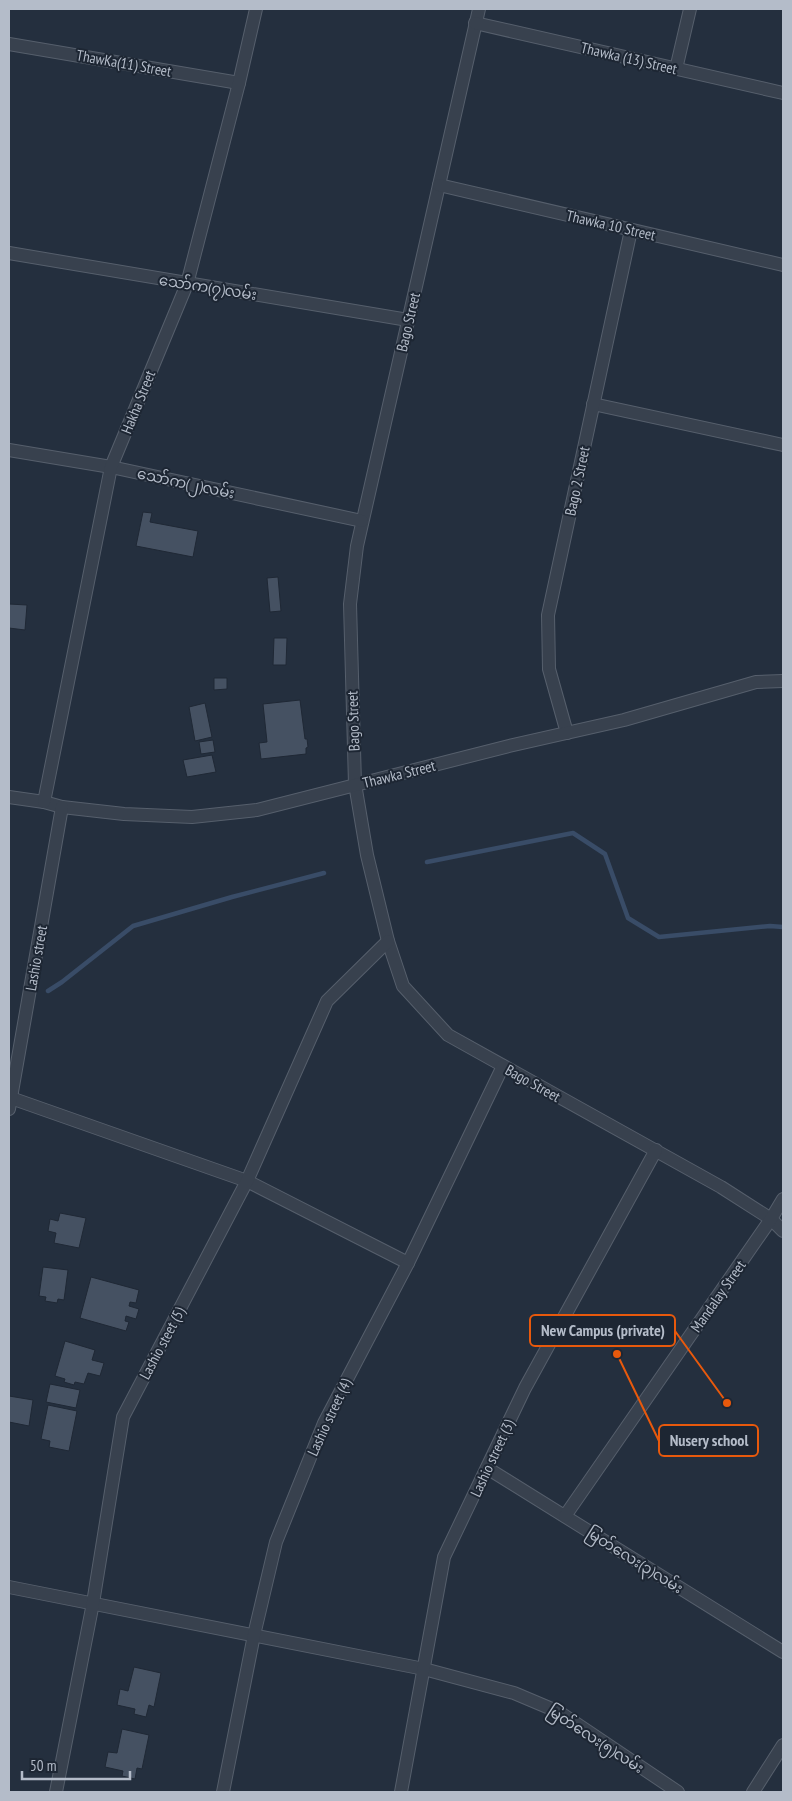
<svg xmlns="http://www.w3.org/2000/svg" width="792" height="1801" font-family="'PT Sans Narrow','Noto Sans Myanmar',sans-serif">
	<rect width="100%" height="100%" fill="#242f3e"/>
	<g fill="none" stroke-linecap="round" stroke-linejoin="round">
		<g stroke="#394c67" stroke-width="4.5">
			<polyline points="427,862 573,833 605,854 628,918 659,937 770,926 783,927"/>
			<polyline points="48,991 62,982 133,926 232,897 324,873"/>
		</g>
	</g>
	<g fill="#455162" stroke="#1f2835">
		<polygon points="143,512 152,513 150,522 198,531 193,557 136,546"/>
		<polygon points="278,577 281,611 270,612 267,578"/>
		<polygon points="9,604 27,605 25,630 9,628"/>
		<polygon points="274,638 287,638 286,665 273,665"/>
		<polygon points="214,678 227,678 227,689 214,690"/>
		<polygon points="300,700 305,739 307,739 308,747 306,748 306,754 261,759 259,743 267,742 263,704"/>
		<polygon points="205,703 212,737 195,741 189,707"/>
		<polygon points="213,740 215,752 201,754 199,742"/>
		<polygon points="212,755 216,772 187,777 183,760"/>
		<polygon points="60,1213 86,1218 79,1248 54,1243 56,1233 48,1231 50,1219 58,1221"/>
		<polygon points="43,1267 68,1270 64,1300 58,1299 57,1303 45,1301 46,1297 39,1296"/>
		<polygon points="91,1277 139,1290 136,1303 130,1302 129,1306 139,1309 136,1319 126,1316 125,1321 129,1322 126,1331 80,1318"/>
		<polygon points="65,1341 95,1350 92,1360 104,1363 100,1376 88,1373 84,1384 75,1382 74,1385 64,1382 65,1379 55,1376"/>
		<polygon points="50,1384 80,1390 76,1408 46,1402"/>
		<polygon points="9,1396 33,1400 29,1426 9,1422"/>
		<polygon points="48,1405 77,1411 69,1451 49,1447 50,1441 41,1439"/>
		<polygon points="134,1667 161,1673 154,1707 149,1705 146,1717 134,1714 135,1709 117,1705 120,1689 128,1691"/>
		<polygon points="122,1729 149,1735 142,1769 137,1768 135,1779 122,1776 123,1771 105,1767 108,1752 117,1753"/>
	</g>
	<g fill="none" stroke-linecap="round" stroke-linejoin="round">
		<defs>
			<g id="minor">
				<polyline points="479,9 357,546 350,604 355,784 367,855 388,941 403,986 448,1035 721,1187 771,1219 783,1231"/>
				<polyline points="475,23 783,93"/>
				<polyline points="9,44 239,83"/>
				<polyline points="676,69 690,9"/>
				<polyline points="439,185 783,265"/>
				<polyline points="9,253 408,320"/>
				<polyline points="593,404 783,445"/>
				<polyline points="9,450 111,467 362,521"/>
				<polyline points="567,733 549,669 548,615 631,230"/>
				<polyline points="9,797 44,802 62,807 124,814 192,817 257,810 509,746 624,720 756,682 783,681"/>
				<polyline points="44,802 111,467 187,284 239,83 256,9"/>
				<polyline points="11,1098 247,1181 408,1263"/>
				<polyline points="9,1109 62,807"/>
				<polyline points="487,1468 783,1652"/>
				<polyline points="565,1516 771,1219 783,1199"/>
				<polyline points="9,1587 424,1669 514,1693 559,1712 678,1792"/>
				<polyline points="56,1792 93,1603 123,1417 247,1181 327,1001 388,941"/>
				<polyline points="223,1792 254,1635 276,1542 324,1423 408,1263 503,1066"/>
				<polyline points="401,1792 444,1557 525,1388 656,1150"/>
				<polyline points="753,1792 783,1745"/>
			</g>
		</defs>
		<use href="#minor" stroke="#565f6c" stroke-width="14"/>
		<use href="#minor" stroke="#38414e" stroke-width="12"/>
	</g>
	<g text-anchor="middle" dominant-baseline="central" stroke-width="4" stroke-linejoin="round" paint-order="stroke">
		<g font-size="15" fill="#b4bcc9" stroke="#1d2633">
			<text transform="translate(629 58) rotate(13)">Thawka (13) Street</text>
			<text transform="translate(124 63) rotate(10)">ThawKa(11) Street</text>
			<text transform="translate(611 225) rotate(13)">Thawka 10 Street</text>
			<text transform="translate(208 287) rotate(9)">သော်က(၇)လမ်း</text>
			<text transform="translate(408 322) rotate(-77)">Bago Street</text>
			<text transform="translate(138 402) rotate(-68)">Hakha Street</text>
			<text transform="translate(577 481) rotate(-78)">Bago 2 Street</text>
			<text transform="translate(186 483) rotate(12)">သော်က(၂)လမ်း</text>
			<text transform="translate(353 721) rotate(-92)">Bago Street</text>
			<text transform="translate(399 774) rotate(-14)">Thawka Street</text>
			<text transform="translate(36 958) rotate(-80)">Lashio street</text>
			<text transform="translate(533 1083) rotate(29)">Bago Street</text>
			<text transform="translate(718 1296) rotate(-55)">Mandalay Street</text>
			<text transform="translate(162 1343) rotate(-62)">Lashio steet (5)</text>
			<text transform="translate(329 1417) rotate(-65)">Lashio street (4)</text>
			<text transform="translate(492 1458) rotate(-65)">Lashio street (3)</text>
			<text transform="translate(635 1560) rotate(32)">မြတ်လေး(၃)လမ်း</text>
			<text transform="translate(596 1739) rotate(33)">မြတ်လေး(၅)လမ်း</text>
		</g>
	</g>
	<path fill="none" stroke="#e8590c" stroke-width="2" d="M727 1403L675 1331M617 1354L659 1441"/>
	<g fill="#e8590c" stroke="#1d2633" stroke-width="2">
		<circle cx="727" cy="1403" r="5"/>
		<circle cx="617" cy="1354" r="5"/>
	</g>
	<g fill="#1d2633" stroke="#e8590c" stroke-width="2">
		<rect x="530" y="1315" width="145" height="31" rx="5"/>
		<rect x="659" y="1425" width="99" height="31" rx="5"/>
	</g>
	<g font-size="16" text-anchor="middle" font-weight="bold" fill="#b4bcc9">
		<text x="603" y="1336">New Campus (private)</text>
		<text x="709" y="1446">Nusery school</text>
	</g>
	<rect width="792" height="1801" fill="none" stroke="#b4bcc9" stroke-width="20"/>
	<path d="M22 1771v8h108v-8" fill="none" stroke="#b4bcc9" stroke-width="2.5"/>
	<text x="30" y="1771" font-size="15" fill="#b4bcc9" stroke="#1d2633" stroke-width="4" paint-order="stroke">50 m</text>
</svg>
